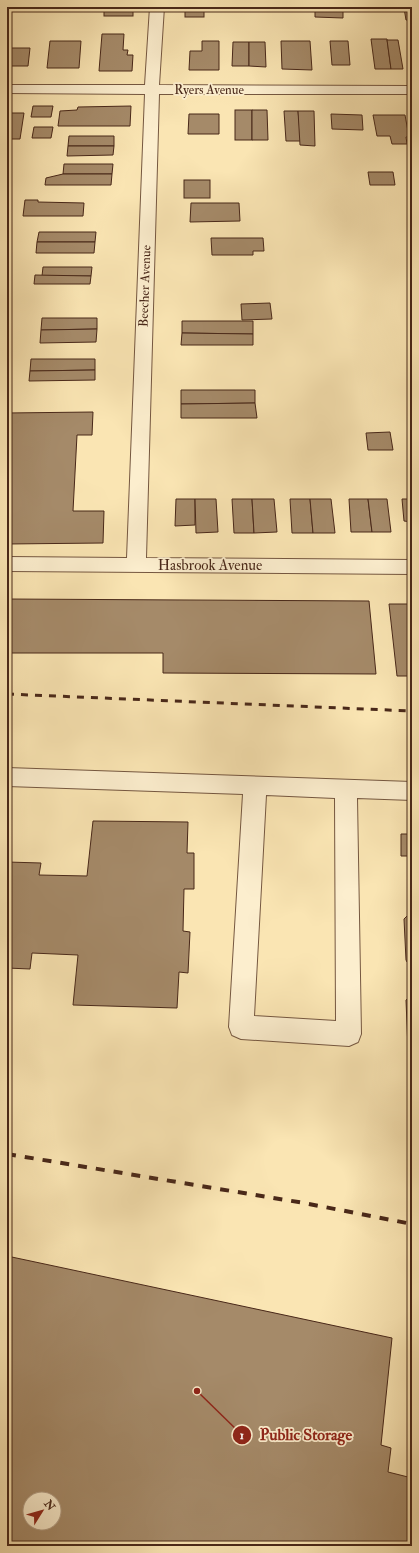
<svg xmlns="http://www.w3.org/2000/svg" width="419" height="1553" font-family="'IM FELL Double Pica',serif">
	<rect width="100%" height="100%" fill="#fae5b3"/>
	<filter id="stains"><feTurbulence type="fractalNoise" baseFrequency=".005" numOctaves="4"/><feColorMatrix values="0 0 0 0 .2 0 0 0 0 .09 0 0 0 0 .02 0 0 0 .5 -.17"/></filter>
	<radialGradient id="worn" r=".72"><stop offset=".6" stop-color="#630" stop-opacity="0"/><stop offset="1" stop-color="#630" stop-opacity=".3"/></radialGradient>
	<g fill="#a58a69" stroke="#492819" fill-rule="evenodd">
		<rect x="104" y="7" width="29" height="9"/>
		<rect x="185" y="7" width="19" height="10"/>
		<polygon points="315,7 343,8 343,18 315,17"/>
		<polygon points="404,8 412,8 412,20 406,20"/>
		<polygon points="102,34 124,34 123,50 128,50 127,55 133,55 132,71 99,71"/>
		<polygon points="371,39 387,39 391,69 375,69"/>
		<polygon points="387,40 398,40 403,69 391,69"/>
		<polygon points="50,41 81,41 79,68 47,68"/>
		<polygon points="202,41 219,41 219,70 189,70 190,51 202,51"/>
		<polygon points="281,41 310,41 312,70 282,69"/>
		<polygon points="330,41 348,41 350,65 332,65"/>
		<polygon points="233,42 249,42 249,66 232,66"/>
		<polygon points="249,42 265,42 266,67 249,66"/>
		<polygon points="9,48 30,48 28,66 7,66"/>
		<polygon points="33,106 53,106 51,117 31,117"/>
		<polygon points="131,106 130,126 58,126 60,111 77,110 78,107"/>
		<rect x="235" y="110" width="17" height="30"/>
		<polygon points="252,110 267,110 268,140 252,140"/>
		<polygon points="284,111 298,111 301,141 286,141"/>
		<polygon points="298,111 314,111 315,146 300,145"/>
		<polygon points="7,113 24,113 20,139 7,139"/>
		<polygon points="189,114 219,114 219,134 188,134"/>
		<polygon points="331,114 362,115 363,130 332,129"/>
		<polygon points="373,115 405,115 409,137 406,137 407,144 392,144 390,136 377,136"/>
		<polygon points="34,127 53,127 51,138 32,138"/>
		<polygon points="69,136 114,136 114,146 68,146"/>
		<polygon points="68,146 114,146 113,155 67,156"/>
		<polygon points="64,164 113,164 112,174 63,174"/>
		<polygon points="368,172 393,172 395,185 370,185"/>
		<polygon points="63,174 112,174 111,185 45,185 46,178"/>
		<rect x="184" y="180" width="26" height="18"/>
		<polygon points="25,200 38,200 38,202 84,203 83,216 23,216"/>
		<polygon points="191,203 239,203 240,221 190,222"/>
		<polygon points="39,232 96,232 95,242 37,242"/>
		<polygon points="211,238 263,238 264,251 253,251 253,255 212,255"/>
		<polygon points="37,242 95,242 94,253 36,253"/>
		<polygon points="43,267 92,267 91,276 42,276"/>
		<polygon points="35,275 91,276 90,284 34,284"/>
		<polygon points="270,303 272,319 242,320 241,304"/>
		<polygon points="42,318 97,318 97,329 41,330"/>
		<polygon points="182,321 253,321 253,334 182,333"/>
		<polygon points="97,329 96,342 40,343 41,330"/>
		<polygon points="182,333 253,334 253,345 181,345"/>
		<polygon points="31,359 95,359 95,370 30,371"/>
		<polygon points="95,370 95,380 29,381 30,371"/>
		<polygon points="181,390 255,390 255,403 181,404"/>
		<polygon points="255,403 257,418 181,418 181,404"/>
		<polygon points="93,412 92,435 77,435 73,511 104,511 103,543 7,544 7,413"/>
		<polygon points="390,432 393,450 368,450 366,433"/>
		<polygon points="176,499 195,499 195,525 175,526"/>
		<polygon points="195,499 216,499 218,532 196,533"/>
		<polygon points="232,499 252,499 254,533 234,533"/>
		<polygon points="252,499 274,499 277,532 254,533"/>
		<polygon points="290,499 310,499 313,533 292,533"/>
		<polygon points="310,499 331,499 335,533 313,533"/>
		<polygon points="349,499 368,499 372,532 351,532"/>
		<polygon points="368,499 387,499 391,532 372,532"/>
		<polygon points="402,499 412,499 412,522 404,521"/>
		<polygon points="7,599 369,601 376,674 163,673 163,653 7,653"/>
		<polygon points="389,604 412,604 412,676 397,676"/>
		<polygon points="93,821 188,822 187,853 194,853 194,889 184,889 183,931 190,932 188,973 179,972 177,1008 73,1005 78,955 32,953 30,969 7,968 7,862 41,863 39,875 87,876"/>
		<polygon points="401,834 412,834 412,983 411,963 407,962 406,960 404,919 410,913 409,856 401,856"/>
		<polygon points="412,995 412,1049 408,1049 406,1000"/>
		<path d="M7,1256L392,1338L381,1445L391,1448L388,1472L412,1478V1546H7ZM30,1499H54V1523H30Z"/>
	</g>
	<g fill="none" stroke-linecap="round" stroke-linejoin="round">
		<defs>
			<g id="minor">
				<polygon points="150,7 164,7 159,85 412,86 412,94 159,94 146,558 412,560 412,574 7,571 7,557 127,558 145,94 7,93 7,85 145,85"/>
				<path d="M7,768L412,782V800L357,798L361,1034L358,1042L349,1046L241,1039L232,1035L229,1027L243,794L7,786ZM266,795L335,798L336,1021L254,1016Z"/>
			</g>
		</defs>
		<use href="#minor" stroke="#755740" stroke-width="2"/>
		<use href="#minor" fill="#fceece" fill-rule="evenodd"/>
		<polyline stroke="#492819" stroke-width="3" stroke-dasharray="7 7" stroke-linecap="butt" points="7,694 412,711"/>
		<polyline stroke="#492819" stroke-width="4" stroke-dasharray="9 9" stroke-linecap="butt" points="7,1154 304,1203 412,1224"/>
	</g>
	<g text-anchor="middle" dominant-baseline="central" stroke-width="3.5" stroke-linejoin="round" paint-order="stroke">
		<g font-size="13" fill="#492819" stroke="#fceece">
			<text x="209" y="90">Ryers Avenue</text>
			<text transform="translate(145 286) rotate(-88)">Beecher Avenue</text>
		</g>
		<g font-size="15" fill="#492819" stroke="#fceece">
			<text x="210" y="565">Hasbrook Avenue</text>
		</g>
	</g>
	<path fill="none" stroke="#8f2418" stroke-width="1.5" d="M197 1391L242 1435"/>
	<g fill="#8f2418" stroke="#fceece" stroke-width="1.5">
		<circle cx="197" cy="1391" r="4"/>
		<circle cx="242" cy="1435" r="10"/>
	</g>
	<g font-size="12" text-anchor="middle" font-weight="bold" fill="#fff">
		<text x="242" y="1439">1</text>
	</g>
	<g font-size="16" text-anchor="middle" font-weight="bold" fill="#8f2418" stroke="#fceece" stroke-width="3.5" stroke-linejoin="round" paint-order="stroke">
		<text x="306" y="1440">Public Storage</text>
	</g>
	<rect width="419" height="1553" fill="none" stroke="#fae5b3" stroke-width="24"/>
	<rect x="8" y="8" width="403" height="1537" fill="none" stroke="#492819" stroke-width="2"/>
	<rect x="12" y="12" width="395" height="1529" fill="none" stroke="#492819"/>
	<g transform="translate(42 1511) rotate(53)"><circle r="19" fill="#fceece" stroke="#b49f86"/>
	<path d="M0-3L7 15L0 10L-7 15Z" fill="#8f2418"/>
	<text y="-6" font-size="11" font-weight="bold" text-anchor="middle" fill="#492819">N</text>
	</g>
	<rect width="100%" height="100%" filter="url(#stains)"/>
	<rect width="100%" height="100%" fill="url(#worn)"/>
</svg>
